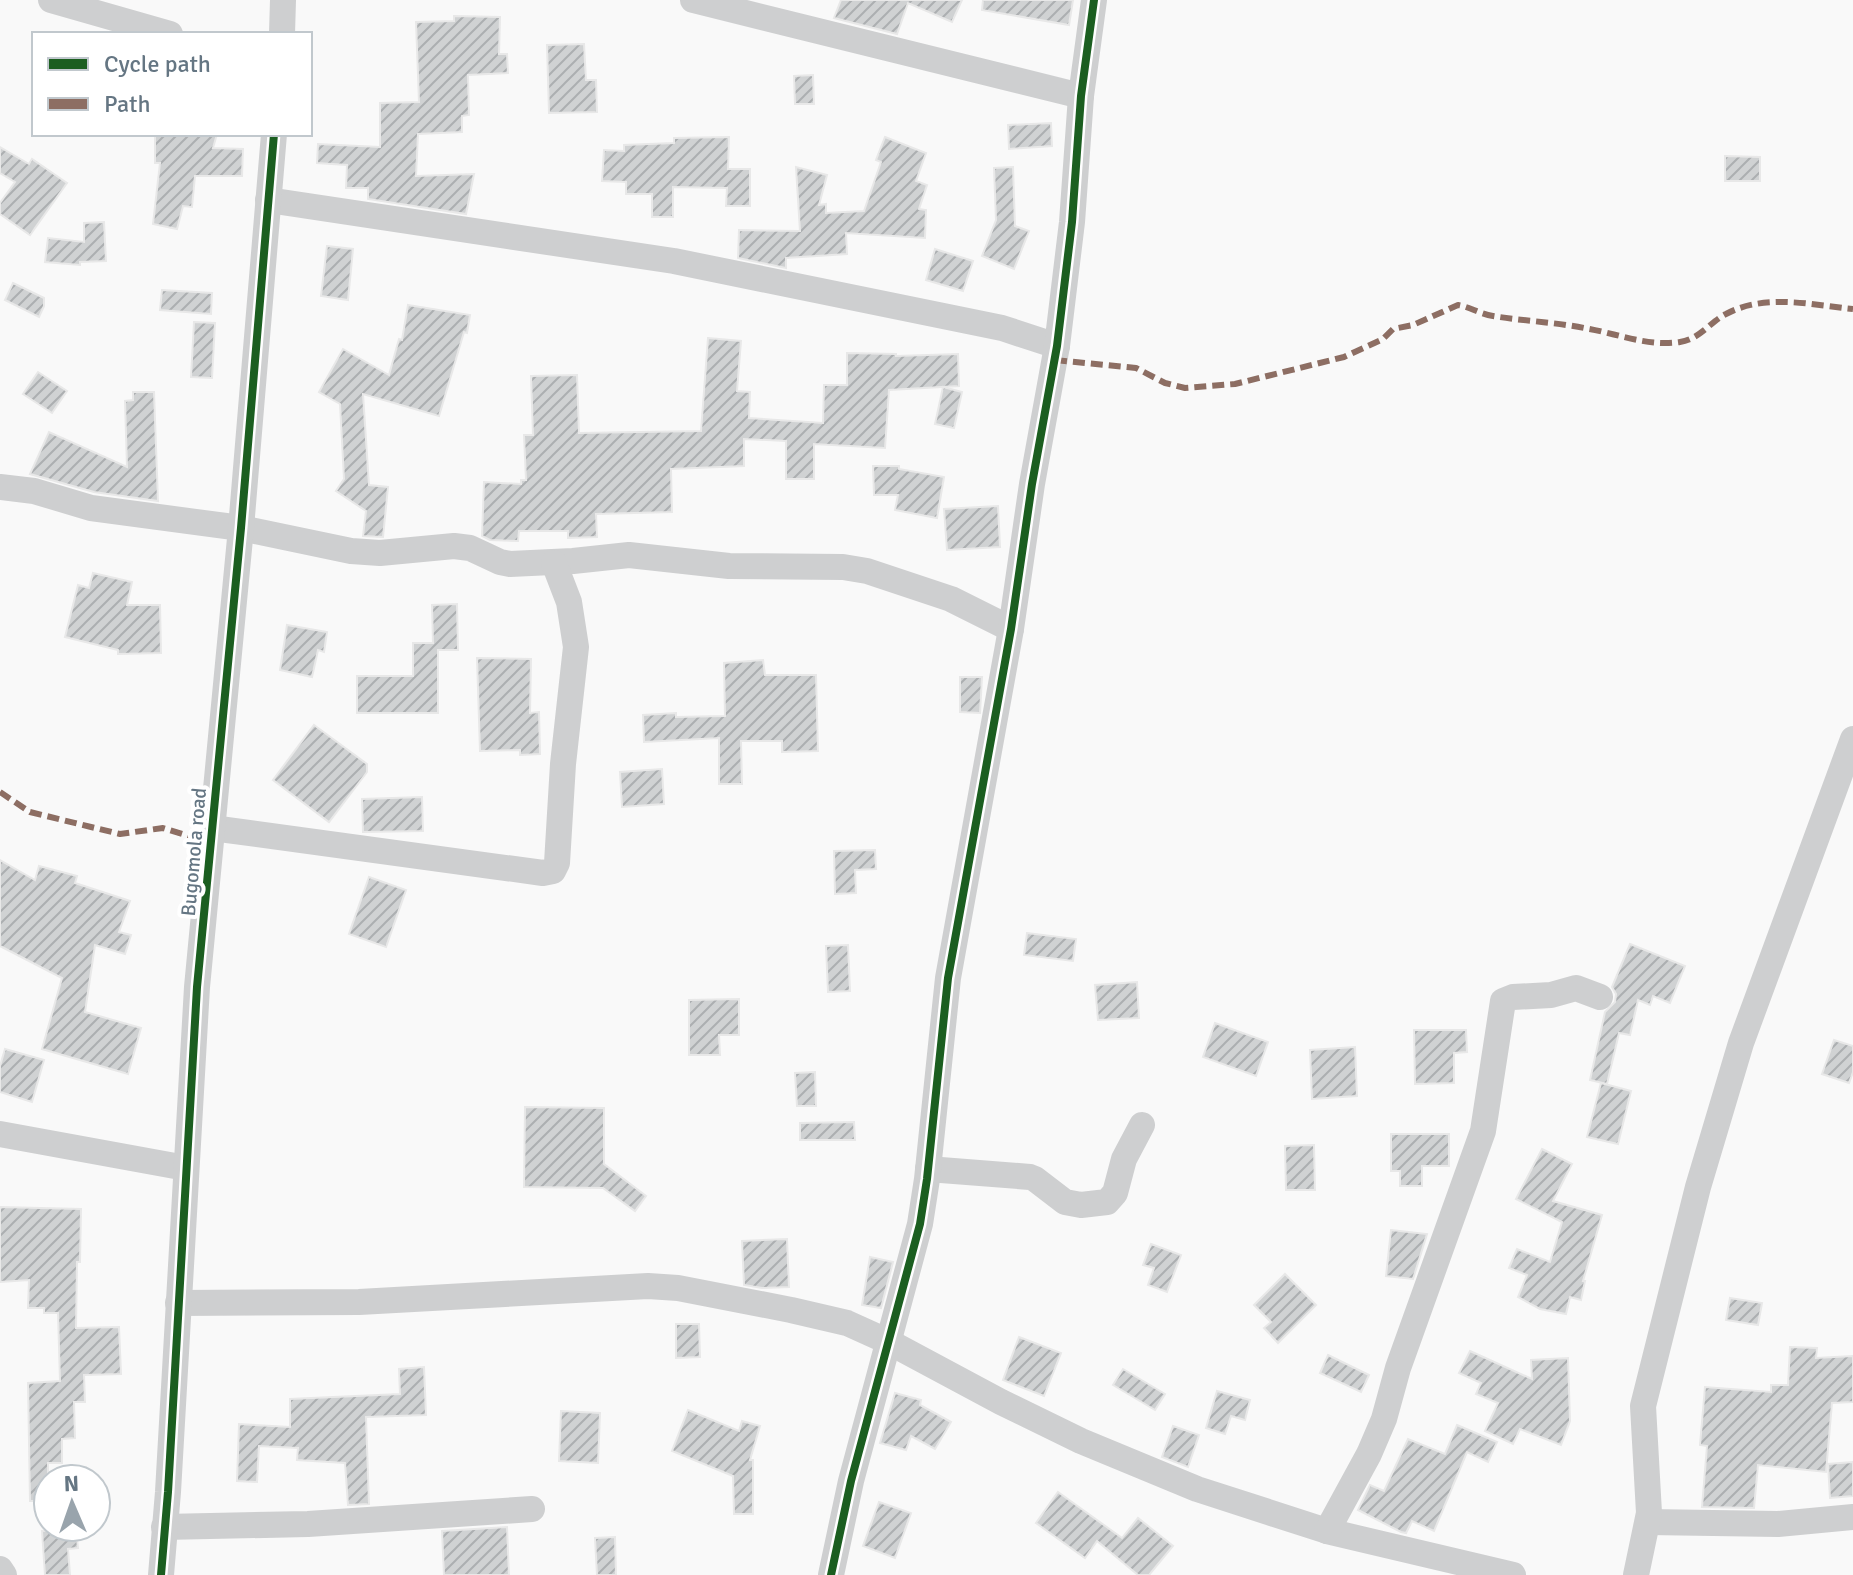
<svg xmlns="http://www.w3.org/2000/svg" width="1853" height="1575" font-family="Signika,sans-serif">
	<defs>
		<pattern id="building-hatch" width="6" height="6" patternUnits="userSpaceOnUse" patternTransform="scale(2)"><rect width="6" height="6" fill="#d0d2d3"/><path d="M-1 1l2-2M0 6l6-6M5 7l2-2" fill="none" stroke="#acafb1"/></pattern>
	</defs>
	<rect width="100%" height="100%" fill="#f9f9f9"/>
	<g fill="url(#building-hatch)" stroke="#e8e8e8" stroke-width="2">
		<polygon points="841,0 962,0 952,22 908,3 897,34 834,18"/>
		<polygon points="983,0 1073,0 1069,25 982,10"/>
		<polygon points="454,16 500,17 499,54 507,54 508,73 468,75 469,115 462,116 462,132 418,134 416,176 474,174 466,214 368,199 368,188 346,188 347,165 317,163 318,144 380,147 380,103 419,102 416,22 454,21"/>
		<polygon points="584,44 586,80 596,80 597,112 549,113 547,45"/>
		<polygon points="813,75 814,104 795,104 794,76"/>
		<polygon points="1051,123 1052,146 1009,149 1008,125"/>
		<polygon points="155,134 217,134 213,148 243,149 242,176 195,176 192,207 183,206 177,229 153,224 160,163 155,163"/>
		<polygon points="729,137 728,169 750,169 750,206 726,206 727,188 673,187 673,217 652,217 652,194 626,194 626,182 602,181 604,150 624,151 624,145 674,143 674,138"/>
		<polygon points="885,137 926,153 916,181 927,185 919,209 926,210 925,238 846,233 847,254 786,258 786,268 738,258 739,230 800,231 796,167 827,175 819,205 826,204 826,213 864,211 881,162 876,160"/>
		<polygon points="0,147 29,164 32,159 67,183 30,235 0,214 0,203 15,182 0,173"/>
		<polygon points="1725,156 1760,157 1760,181 1725,181"/>
		<polygon points="1013,167 1015,226 1029,231 1014,269 982,256 996,220 994,168"/>
		<polygon points="104,222 106,261 80,262 80,265 45,262 48,238 84,242 84,223"/>
		<polygon points="327,246 353,249 348,300 321,296"/>
		<polygon points="935,249 973,261 963,291 926,280"/>
		<polygon points="13,283 44,298 44,306 39,317 5,300"/>
		<polygon points="162,290 212,293 211,314 160,310"/>
		<polygon points="408,305 470,315 467,333 464,332 439,416 363,394 369,485 388,487 383,537 363,536 366,511 336,491 344,479 340,404 319,392 343,349 389,375 399,339 402,340"/>
		<polygon points="194,322 215,323 212,378 191,377"/>
		<polygon points="708,338 741,341 737,391 750,392 749,418 823,423 824,385 847,385 847,353 896,354 896,356 958,354 959,386 889,390 885,448 814,444 814,479 786,479 786,441 744,439 744,466 671,469 672,512 596,514 597,537 568,538 568,531 519,531 518,541 490,540 482,536 484,482 521,484 521,480 526,480 524,435 533,435 531,376 577,375 579,433 701,431"/>
		<polygon points="38,372 67,391 52,413 23,394"/>
		<polygon points="943,387 962,392 954,428 935,424"/>
		<polygon points="133,392 154,392 158,501 94,492 30,474 49,432 127,467 125,401 133,400"/>
		<polygon points="873,466 899,466 899,469 944,477 937,518 895,510 898,495 874,495"/>
		<polygon points="998,506 1000,547 947,550 944,509"/>
		<polygon points="93,573 132,582 127,605 160,605 161,653 118,654 118,650 65,637 78,585 89,588"/>
		<polygon points="457,604 458,650 438,650 438,713 357,713 357,676 413,676 413,643 433,643 432,605"/>
		<polygon points="287,625 327,632 324,652 318,650 312,677 280,670"/>
		<polygon points="477,658 531,659 530,713 539,712 540,754 520,755 520,750 480,751"/>
		<polygon points="763,660 765,675 816,675 818,751 782,752 782,741 741,741 742,784 719,784 719,738 644,742 643,715 676,713 676,717 725,716 724,663"/>
		<polygon points="960,677 982,677 980,713 960,712"/>
		<polygon points="314,725 367,764 367,772 329,822 273,780"/>
		<polygon points="662,769 664,804 622,807 620,772"/>
		<polygon points="422,797 423,831 363,832 362,799"/>
		<polygon points="875,850 876,869 855,870 856,893 835,894 834,851"/>
		<polygon points="0,860 35,880 39,866 77,876 75,883 130,901 119,932 131,935 125,954 95,945 85,1012 141,1028 128,1074 42,1049 62,978 0,946"/>
		<polygon points="369,877 406,890 386,947 349,934"/>
		<polygon points="1027,933 1076,939 1073,961 1024,955"/>
		<polygon points="1630,944 1685,966 1670,1003 1653,996 1650,1005 1638,1000 1630,1035 1619,1033 1607,1084 1590,1080 1605,1012 1615,1002 1616,994 1612,987"/>
		<polygon points="848,945 850,991 828,992 826,946"/>
		<polygon points="1137,982 1139,1018 1098,1020 1095,985"/>
		<polygon points="739,999 739,1035 719,1035 720,1055 689,1055 689,1000"/>
		<polygon points="1215,1023 1268,1042 1256,1076 1203,1057"/>
		<polygon points="1414,1030 1466,1030 1467,1052 1454,1053 1454,1083 1415,1084"/>
		<polygon points="1834,1040 1853,1046 1853,1072 1849,1083 1822,1074"/>
		<polygon points="1355,1047 1357,1096 1312,1099 1310,1050"/>
		<polygon points="5,1049 44,1060 32,1102 0,1092 0,1066"/>
		<polygon points="815,1072 816,1106 797,1106 795,1073"/>
		<polygon points="1601,1083 1631,1091 1618,1144 1587,1137"/>
		<polygon points="525,1107 604,1108 604,1164 646,1196 635,1211 603,1188 524,1187"/>
		<polygon points="854,1122 855,1140 800,1140 800,1123"/>
		<polygon points="1391,1134 1449,1134 1449,1166 1422,1166 1422,1186 1400,1186 1400,1171 1391,1171"/>
		<polygon points="1314,1145 1315,1190 1286,1190 1285,1146"/>
		<polygon points="1542,1149 1572,1164 1553,1201 1602,1215 1583,1281 1585,1281 1581,1300 1570,1297 1566,1314 1540,1309 1518,1297 1527,1275 1509,1268 1517,1249 1550,1262 1562,1222 1516,1199"/>
		<polygon points="0,1207 81,1209 80,1262 77,1262 76,1328 119,1327 121,1374 84,1375 85,1402 74,1402 75,1438 62,1439 62,1463 48,1463 48,1501 30,1501 28,1383 60,1381 58,1313 44,1313 44,1308 28,1308 29,1280 0,1282"/>
		<polygon points="1391,1230 1427,1234 1413,1279 1386,1276"/>
		<polygon points="787,1239 789,1287 762,1288 744,1285 742,1241"/>
		<polygon points="1151,1244 1181,1255 1167,1292 1148,1285 1154,1268 1143,1265"/>
		<polygon points="870,1257 893,1262 881,1308 862,1305"/>
		<polygon points="1285,1274 1316,1305 1278,1343 1264,1328 1271,1322 1254,1305"/>
		<polygon points="1730,1298 1762,1303 1758,1325 1726,1320"/>
		<polygon points="676,1324 699,1324 700,1357 676,1358"/>
		<polygon points="1019,1337 1061,1353 1044,1396 1003,1380"/>
		<polygon points="1790,1347 1817,1348 1816,1358 1853,1356 1853,1402 1832,1403 1826,1472 1758,1465 1754,1508 1702,1507 1707,1446 1700,1445 1705,1387 1771,1392 1771,1385 1788,1385"/>
		<polygon points="1470,1351 1532,1379 1531,1360 1568,1358 1570,1421 1561,1445 1520,1429 1513,1444 1485,1431 1498,1403 1476,1394 1481,1383 1459,1373"/>
		<polygon points="1328,1355 1369,1375 1361,1392 1320,1373"/>
		<polygon points="424,1367 426,1415 366,1417 369,1504 348,1505 345,1463 297,1460 298,1448 259,1446 257,1482 237,1481 239,1424 290,1427 290,1399 400,1394 399,1369"/>
		<polygon points="1123,1369 1165,1394 1155,1410 1113,1385"/>
		<polygon points="1217,1391 1250,1400 1245,1420 1231,1416 1225,1434 1206,1428"/>
		<polygon points="895,1393 921,1400 920,1405 951,1422 935,1449 911,1436 906,1450 880,1443"/>
		<polygon points="688,1410 739,1431 742,1421 760,1426 750,1460 753,1460 753,1514 734,1514 733,1476 672,1451"/>
		<polygon points="561,1411 600,1413 598,1463 559,1461"/>
		<polygon points="1457,1425 1497,1442 1488,1462 1467,1452 1434,1531 1412,1521 1406,1533 1401,1532 1358,1510 1370,1485 1384,1491 1408,1439 1445,1454"/>
		<polygon points="1173,1426 1199,1435 1188,1467 1162,1457"/>
		<polygon points="1853,1462 1853,1496 1830,1498 1828,1464"/>
		<polygon points="1058,1492 1122,1538 1138,1518 1173,1546 1149,1575 1138,1575 1097,1541 1085,1558 1036,1523"/>
		<polygon points="879,1502 911,1513 895,1558 863,1546"/>
		<polygon points="507,1527 509,1575 444,1575 442,1531"/>
		<polygon points="76,1528 78,1548 68,1549 70,1575 45,1575 42,1531"/>
		<polygon points="615,1537 616,1575 597,1575 595,1538"/>
	</g>
	<g fill="none" stroke-linecap="round" stroke-linejoin="round">
		<g stroke="#cecfd0" stroke-width="26">
			<polyline points="51,0 170,34"/>
			<polyline points="693,0 1081,96"/>
			<polyline points="282,34 283,0"/>
			<polyline points="268,200 674,261 1002,328 1057,346"/>
			<polyline points="0,487 34,491 91,508 241,528 351,551 380,553 454,546 470,548 500,562 510,564 573,561 629,555 729,566 843,567 867,571 951,599 1011,629"/>
			<polyline points="212,828 543,873 553,871 557,863 563,764 576,647 569,602 554,563"/>
			<polyline points="0,1134 186,1168"/>
			<polyline points="928,1169 1030,1177 1035,1179 1065,1202 1081,1205 1107,1202 1115,1193 1124,1159 1142,1125"/>
			<polyline points="178,1303 359,1302 648,1286 678,1288 791,1310 847,1323 889,1342 1001,1402 1081,1441 1197,1489 1327,1531 1513,1575"/>
			<polyline points="1648,1522 1778,1524 1853,1517"/>
			<polyline points="164,1527 308,1524 532,1509"/>
			<polyline points="1327,1531 1369,1454 1384,1419 1398,1368 1483,1131 1503,1001 1513,997 1551,995 1576,988 1600,997"/>
			<polyline points="0,1569 4,1575"/>
			<polyline points="161,1575 168,1492 197,987 241,528 274,134"/>
			<polyline points="831,1575 851,1481 920,1224 927,1179 948,978 1011,629 1032,484 1057,346 1072,222 1081,96 1094,0"/>
			<polyline points="1636,1575 1649,1513 1643,1406 1698,1187 1741,1043 1853,739"/>
		</g>
		<g stroke="#8d6e63" stroke-width="6" stroke-dasharray="12 6" stroke-linecap="butt">
			<path d="M1055,360L1136,368L1165,383L1185,388L1235,384L1344,357L1383,339L1393,329L1413,325L1458,305C1470,307 1480,314 1493,316C1523,321 1554,322 1584,328C1616,333 1647,347 1680,342C1700,339 1710,322 1726,314C1765,293 1812,305 1853,309"/>
			<polyline points="0,792 30,812 91,827 120,834 163,828 211,843"/>
		</g>
		<defs>
			<g id="cycleway">
				<polyline points="161,1575 168,1492 197,987 241,528 274,134"/>
				<polyline points="831,1575 851,1481 920,1224 927,1179 948,978 1011,629 1032,484 1057,346 1072,222 1081,96 1094,0"/>
			</g>
		</defs>
		<use href="#cycleway" stroke="#fff" stroke-width="13"/>
		<use href="#cycleway" stroke="#1b5e20" stroke-width="8"/>
	</g>
	<g text-anchor="middle" dominant-baseline="central" stroke-width="8" stroke-linejoin="round" paint-order="stroke">
		<g font-size="20" fill="#657683" stroke="#fff">
			<text transform="translate(194 852) rotate(-85)">Bugomola road</text>
		</g>
	</g>
	<rect x="32" y="32" width="280" height="104" fill="#ffffff" stroke="#c1c8cd" stroke-width="2"/>
	<rect x="48" y="58" width="40" height="12" fill="#1b5e20" stroke="#c1c8cd" stroke-width="2"/>
	<text x="104" y="72" font-size="24" fill="#657683">Cycle path</text>
	<rect x="48" y="98" width="40" height="12" fill="#8d6e63" stroke="#c1c8cd" stroke-width="2"/>
	<text x="104" y="112" font-size="24" fill="#657683">Path</text>
	<g transform="translate(72 1503) rotate(358)"><circle r="38" fill="#ffffff" stroke="#c1c8cd" stroke-width="2"/>
	<path d="M0-6L14 30L0 20L-14 30Z" fill="#99a4ac"/>
	<text y="-12" font-size="22" font-weight="bold" text-anchor="middle" fill="#657683">N</text>
	</g>
</svg>
